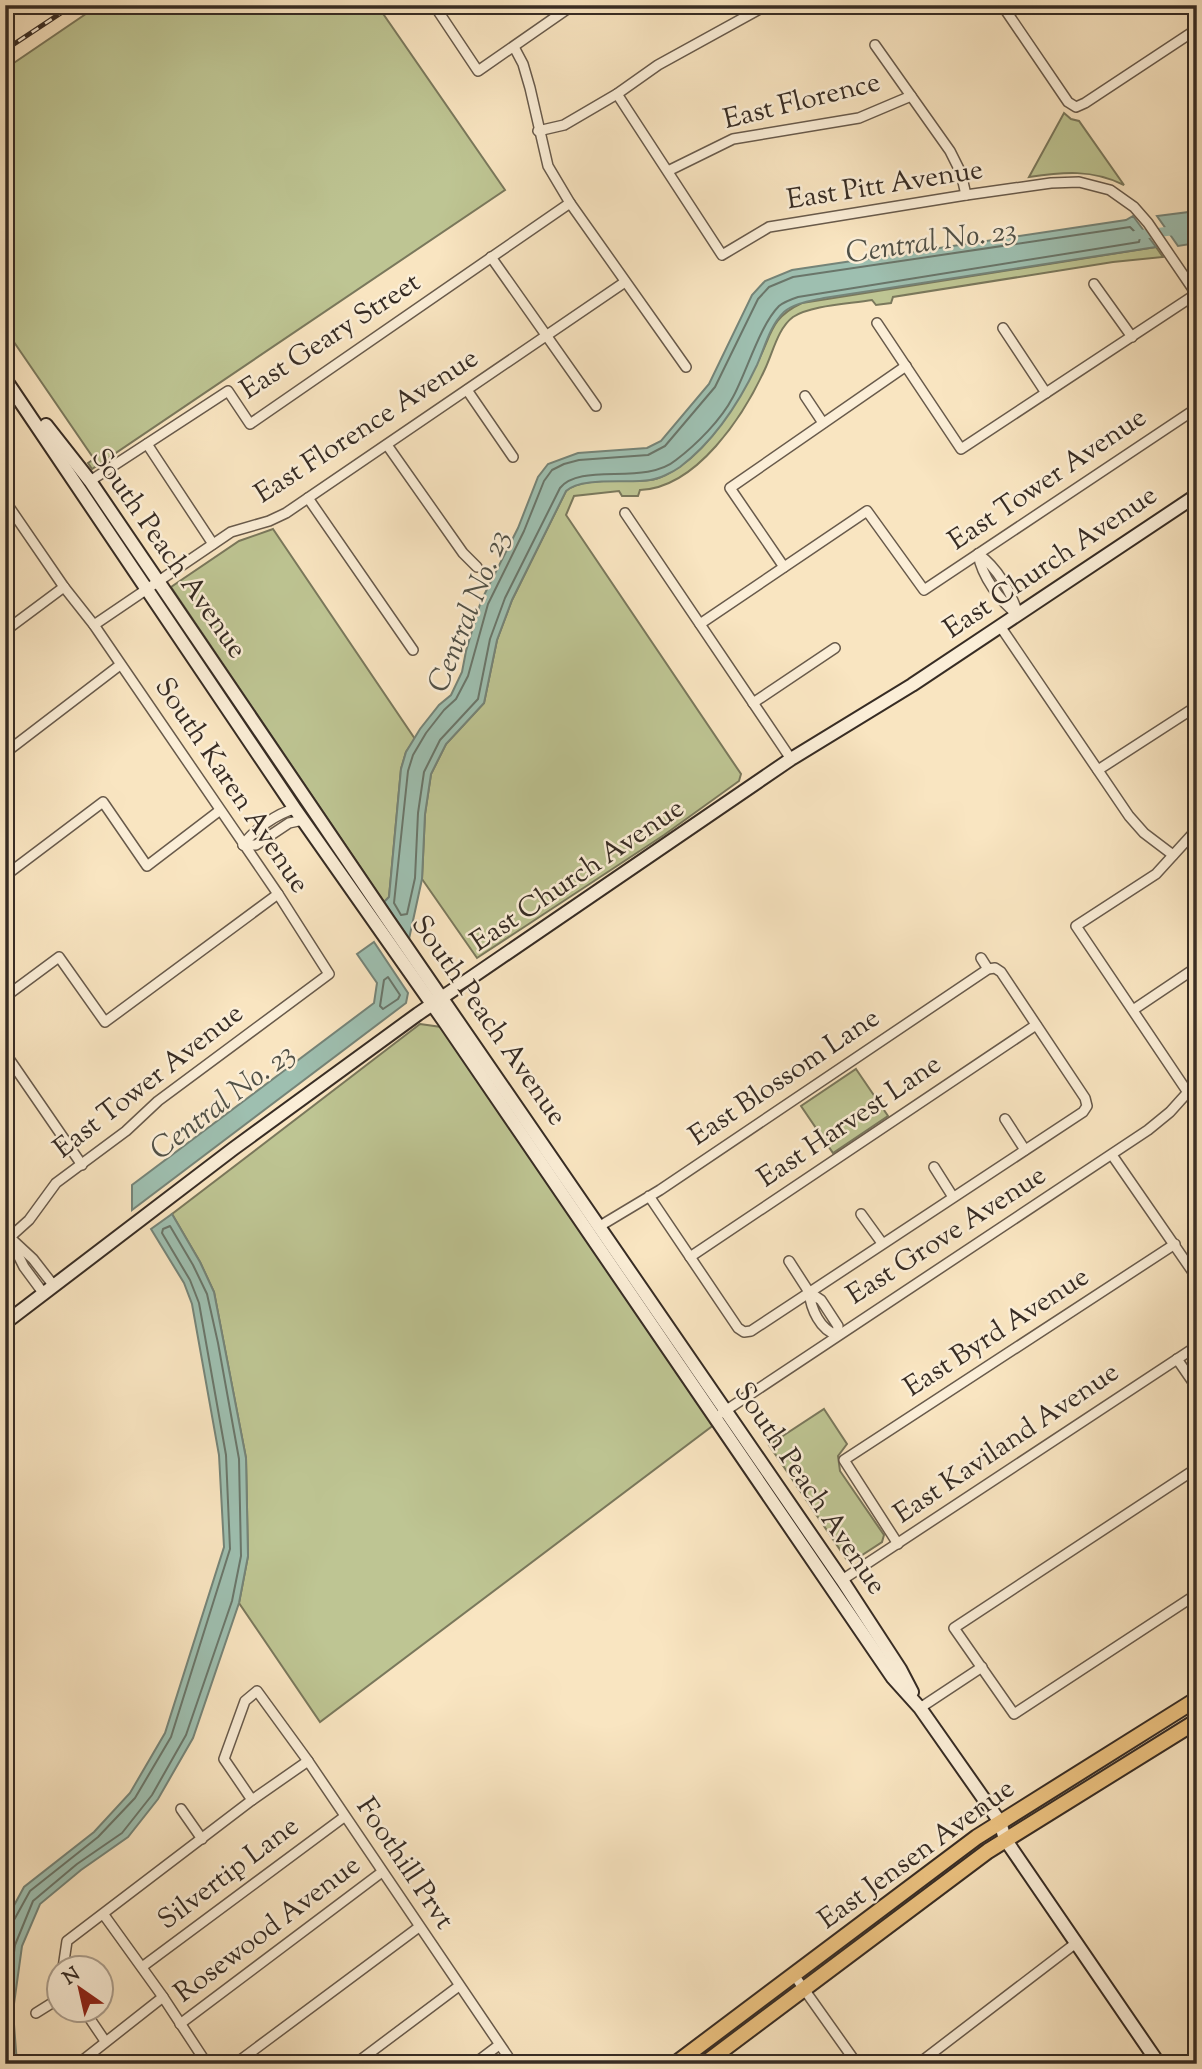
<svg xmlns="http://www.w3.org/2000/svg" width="1202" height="2069" font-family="'Sorts Mill Goudy',serif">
	<rect width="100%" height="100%" fill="#f9e5c1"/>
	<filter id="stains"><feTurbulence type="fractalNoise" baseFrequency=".00286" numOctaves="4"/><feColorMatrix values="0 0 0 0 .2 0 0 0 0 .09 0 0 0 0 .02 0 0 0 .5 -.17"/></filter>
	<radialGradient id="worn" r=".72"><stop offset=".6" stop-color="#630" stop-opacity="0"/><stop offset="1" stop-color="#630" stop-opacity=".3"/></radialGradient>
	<g fill="#bec593" stroke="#7a785c" stroke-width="2">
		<polygon points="99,5 377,5 505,190 92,469 88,463 94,459 5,329 5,69"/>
		<path d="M1064,113L1071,119L1079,121L1124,185C1092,169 1063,172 1029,177Z"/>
		<path d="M1156,247L1163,257L1113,262L893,297L891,303L876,305L872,300C850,304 812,305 793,317C778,328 773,352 765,369C744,415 697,488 640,490L638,496H622L619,491L574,496L566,515L741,774L739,781L664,835L477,958L422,879L425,814L431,774L446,744L484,703L497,640L512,600L566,491C582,476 629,483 650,480C659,479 672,472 679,467C714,443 737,402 756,365C772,336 769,318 802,303Z"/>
		<polygon points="273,529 415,739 406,752 401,769 389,897 384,902 171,587 239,541"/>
		<polygon points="420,1024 441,1027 715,1424 320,1722 239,1603 248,1556 246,1458 214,1292 200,1262 172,1214"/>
		<polygon points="856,1069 888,1116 833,1153 801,1106"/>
		<polygon points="824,1409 847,1444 838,1456 840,1471 884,1535 882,1542 853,1561 847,1560 769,1445"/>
	</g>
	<g fill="#9ebfb0" stroke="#758478" stroke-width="2">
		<polygon points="1197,211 1197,243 1178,246 1157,216"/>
		<path d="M1133,216L1156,247L824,298C811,301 794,303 784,312C769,327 765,347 757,365C739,403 714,441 680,467C673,472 659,479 650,480C629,484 582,476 566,491L512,600L497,640L484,703L446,744L431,774L425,814L422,879L409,939L384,902L389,897L401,769L406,752L420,729L439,705L451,695L462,672L466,651L481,601L518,528L538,477L548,464L578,453L647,448L661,441L709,384L752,295L765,281L792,270L1126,220Z"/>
		<polygon points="374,942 408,993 406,1003 132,1210 132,1185 374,1003 377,983 357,954"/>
		<polygon points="172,1214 200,1262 214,1292 246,1458 248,1556 239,1603 193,1738 158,1799 128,1837 81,1870 40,1904 22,1946 13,2011 17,2064 5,2064 5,1922 24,1887 94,1832 130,1793 165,1733 224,1547 219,1455 192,1304 184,1283 151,1229"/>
	</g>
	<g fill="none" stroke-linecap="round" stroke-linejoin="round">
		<g stroke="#6a766a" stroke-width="2">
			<path d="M1130,227L1140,237L1139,242L798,297C792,299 784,302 779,306C760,325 747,371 733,397C721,420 697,444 676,460C645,486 581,462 560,488L505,598L490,639L478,699L440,740L424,772L418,813L415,878L407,914L401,915L394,903L408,771L413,755L426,733L444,710L456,699L468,676L488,604L524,531L544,481L552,470L564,464L579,460L648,455L665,446L715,387L758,299L769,287L793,277Z"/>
			<polygon points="388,977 400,995 398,999 383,1009 380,1006 384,980"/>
			<polyline points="5,1923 14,1920 30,1891 98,1837 135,1798 171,1737 230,1549 226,1455 199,1303 190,1280 162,1233 163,1229 170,1226 193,1265 207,1294 218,1343 239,1459 241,1556 232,1601 186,1735 152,1795 122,1833 77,1864 33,1901 15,1945 6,2010 10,2064"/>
		</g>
		<polyline stroke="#9ebfb0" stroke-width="9" points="1136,235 1197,228"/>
		<defs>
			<g id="street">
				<polyline points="434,5 478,71 573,5"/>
				<polyline points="1002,5 1068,102 1076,107 1085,103 1197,29"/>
				<polyline points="875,45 950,151 961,173 966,195"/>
				<polyline points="514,47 523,64 530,88 548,166 570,203 686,367"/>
				<polyline points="617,94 722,255 769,227 966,195 1051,183 1079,182 1110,190 1134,207 1148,223 1197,295"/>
				<polyline points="538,131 564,125 617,94 658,65 767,5"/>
				<polyline points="668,171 733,139 859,118 911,96"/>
				<polyline points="491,257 596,406"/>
				<polyline points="1094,284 1132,337"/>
				<polyline points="877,323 961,449 1196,294"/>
				<polyline points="1003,328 1046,393"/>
				<polyline points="467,390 513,457"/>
				<polyline points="805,396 823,423"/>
				<polyline points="147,444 213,544"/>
				<polyline points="387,445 463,553 477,567"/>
				<polyline points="90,481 228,391 250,424 570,203"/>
				<polyline points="308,498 413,650"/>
				<polyline points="5,501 64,587 94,625 278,894 329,974 158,1101 126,1131 56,1183 29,1220 9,1238"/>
				<polyline points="625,513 791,759"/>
				<path d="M978,554C997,567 1012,593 1018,615"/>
				<path d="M978,554C982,577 1000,601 1018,615"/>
				<polyline points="784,567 730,488 906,366"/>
				<polyline points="700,624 867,511 924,590 1197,408"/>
				<polyline points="94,625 231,532 269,521 286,513 625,282"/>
				<polyline points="1000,626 1129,816 1144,833 1173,855"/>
				<polyline points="5,631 64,587"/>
				<polyline points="753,703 835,648"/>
				<polyline points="5,753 120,665"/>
				<polyline points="1098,770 1197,706"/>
				<polyline points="1197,829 1156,874 1076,926 1197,1106"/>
				<polyline points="243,845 256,845 289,823 303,820"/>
				<path d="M243,845C254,830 277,813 295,809"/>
				<polyline points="5,876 103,802 147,866 219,811"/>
				<polyline points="981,958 988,969"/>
				<polyline points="5,997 59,957 105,1022 278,894"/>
				<polyline points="1133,1010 1197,967"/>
				<polyline points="5,1053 82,1165"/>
				<polyline points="1005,1119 1025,1150"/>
				<polyline points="1112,1155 1197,1278"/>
				<polyline points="934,1167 953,1197"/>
				<polyline points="861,1214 882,1243"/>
				<polyline points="600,1226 660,1190 988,969 995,968 1001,972 1085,1098 1087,1106 1083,1112 751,1331 744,1332 738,1328 649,1196"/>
				<polyline points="5,1233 33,1259 54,1286"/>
				<polyline points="12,1243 24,1267 44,1294"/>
				<polyline points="690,1257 1036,1025"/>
				<path d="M789,1261L809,1292L821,1300L825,1306L838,1326L837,1335C820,1330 811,1309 809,1292"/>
				<polyline points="1177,1359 1197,1388"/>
				<polyline points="722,1413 1148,1130 1170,1112 1197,1082"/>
				<polyline points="1197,1468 954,1628 1014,1714 1197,1594"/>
				<polyline points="898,1544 844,1460 1175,1244"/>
				<polyline points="842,1580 1197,1346"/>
				<polyline points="920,1708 982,1667"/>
				<polyline points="252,1800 224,1759 245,1701 257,1691 308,1761 513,2064"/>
				<polyline points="181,1809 202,1839"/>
				<polyline points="104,1915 163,1997 207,2064"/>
				<polyline points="142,1967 344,1817"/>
				<polyline points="63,1968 67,1941 252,1800 308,1761"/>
				<polyline points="794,1975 857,2064"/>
				<polyline points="84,2010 105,2041"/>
				<polyline points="36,2013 60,1998"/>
				<polyline points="180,2024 382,1872"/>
				<polyline points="78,2064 163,1997"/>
				<polyline points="235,2064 419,1927"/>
				<polyline points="355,2064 459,1986"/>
				<polyline points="474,2064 499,2045"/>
				<polyline points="918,2064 1076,1943"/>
			</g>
			<g id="secondary">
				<polyline points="5,379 295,809 444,1021 893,1678 920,1708 1000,1822 1005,1839 1159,2064"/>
				<polyline points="46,425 90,481 388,920 842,1580 900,1669 912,1692"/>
				<polyline points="5,1323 233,1149 418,1014 791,759 912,685 1197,495"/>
			</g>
			<g id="primary">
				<polyline points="675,2064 977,1837 1197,1699"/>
				<polyline points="704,2064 988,1851 1197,1721"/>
			</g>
		</defs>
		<use href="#street" stroke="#685a4b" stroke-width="12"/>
		<use href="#secondary" stroke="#372c24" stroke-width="16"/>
		<use href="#primary" stroke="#372c24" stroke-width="18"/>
		<use href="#street" stroke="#fbeed7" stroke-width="9"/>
		<use href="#secondary" stroke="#fbeed7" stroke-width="12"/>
		<use href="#primary" stroke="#ecc280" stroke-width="14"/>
		<defs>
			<polyline id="rail" points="5,50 73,5"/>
		</defs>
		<use href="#rail" stroke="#372c24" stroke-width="5"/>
		<use href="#rail" stroke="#fbeed7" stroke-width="2.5" stroke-dasharray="8" stroke-linecap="butt"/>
	</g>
	<g text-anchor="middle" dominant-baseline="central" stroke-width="5" stroke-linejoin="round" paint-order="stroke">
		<g font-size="28" fill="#372c24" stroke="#fbeed7">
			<text transform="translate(802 102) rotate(-14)">East Florence</text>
			<text transform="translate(885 186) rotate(-9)">East Pitt Avenue</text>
			<text transform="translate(331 337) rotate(-33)">East Geary Street</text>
			<text transform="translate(367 427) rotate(-33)">East Florence Avenue</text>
			<text transform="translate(1048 480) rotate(-34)">East Tower Avenue</text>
			<text transform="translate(168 554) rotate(55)">South Peach Avenue</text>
			<text transform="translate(1051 563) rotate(-34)">East Church Avenue</text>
			<text transform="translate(231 786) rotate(56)">South Karen Avenue</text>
			<text transform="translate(578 876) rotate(-34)">East Church Avenue</text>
			<text transform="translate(488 1021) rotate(55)">South Peach Avenue</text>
			<text transform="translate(785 1078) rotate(-34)">East Blossom Lane</text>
			<text transform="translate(149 1082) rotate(-38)">East Tower Avenue</text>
			<text transform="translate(850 1122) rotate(-34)">East Harvest Lane</text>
			<text transform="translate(947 1236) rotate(-33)">East Grove Avenue</text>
			<text transform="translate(997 1333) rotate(-33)">East Byrd Avenue</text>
			<text transform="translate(1007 1444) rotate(-34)">East Kaviland Avenue</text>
			<text transform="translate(809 1489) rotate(56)">South Peach Avenue</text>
			<text transform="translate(917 1855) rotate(-36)">East Jensen Avenue</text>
			<text transform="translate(404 1864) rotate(56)">Foothill Prvt</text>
			<text transform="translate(229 1874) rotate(-37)">Silvertip Lane</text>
			<text transform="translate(268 1930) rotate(-37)">Rosewood Avenue</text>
		</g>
		<g font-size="30" font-style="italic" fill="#515147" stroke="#fbeed7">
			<text transform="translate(931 243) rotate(-8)">Central No. 23</text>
			<text transform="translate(470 612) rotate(-68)">Central No. 23</text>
			<text transform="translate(223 1103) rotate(-37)">Central No. 23</text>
		</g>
	</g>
	<rect width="1202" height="2069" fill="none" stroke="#f9e5c1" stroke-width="28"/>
	<rect x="7" y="7" width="1188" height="2055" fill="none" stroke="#372c24" stroke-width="3.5"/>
	<rect x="14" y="14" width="1174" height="2041" fill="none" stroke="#372c24" stroke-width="2"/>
	<g transform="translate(80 1989) rotate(326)"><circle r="33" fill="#fbeed7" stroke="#ada08f" stroke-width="2"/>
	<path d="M0-5L12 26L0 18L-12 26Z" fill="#8f2418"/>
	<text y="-10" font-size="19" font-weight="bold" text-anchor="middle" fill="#372c24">N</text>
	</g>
	<rect width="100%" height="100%" filter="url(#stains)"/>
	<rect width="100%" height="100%" fill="url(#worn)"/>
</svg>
